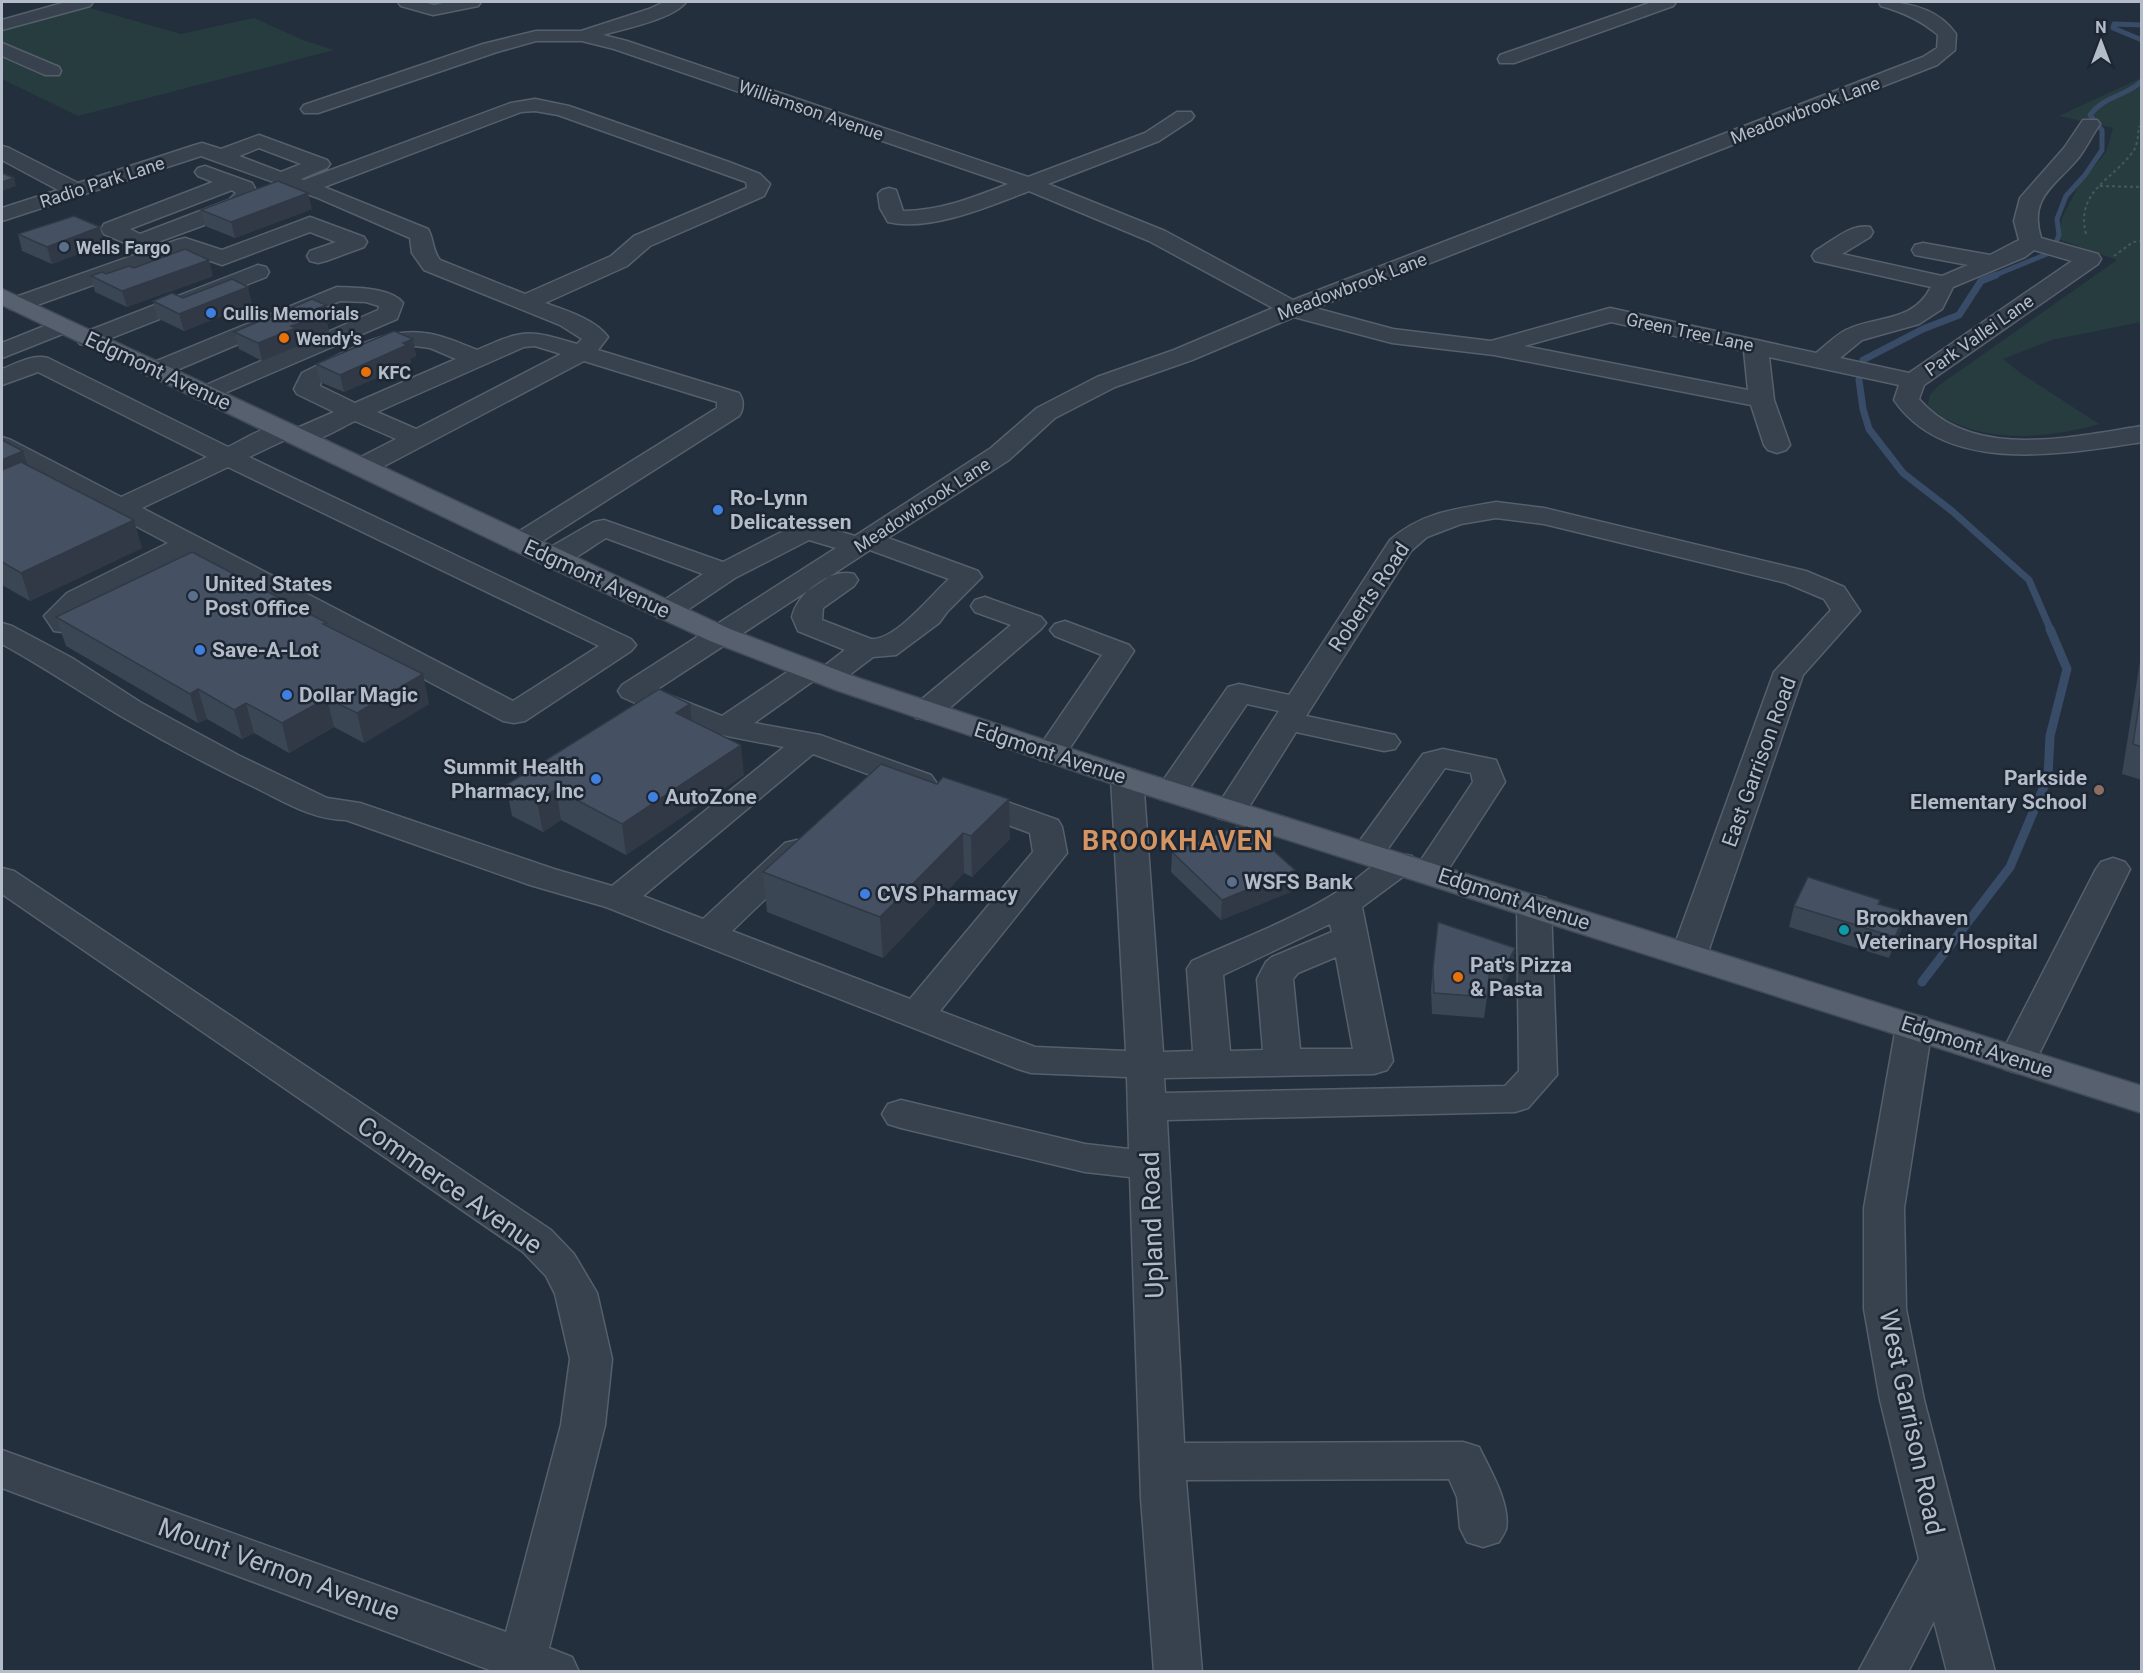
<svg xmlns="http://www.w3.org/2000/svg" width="2143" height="1673" font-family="Roboto,sans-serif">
	<rect width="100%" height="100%" fill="#242f3e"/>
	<g fill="#263c3f">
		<polygon points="86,7 181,34 254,18 303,40 334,50 78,116 2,79 2,31"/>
		<path d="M2141,78V322L2052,340L2003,359L2022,374L2099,424C2043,440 1975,445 1927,406L1930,395L1938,386L2117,260L2058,239L2062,218L2079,185L2106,152L2113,128L2059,116Z"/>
	</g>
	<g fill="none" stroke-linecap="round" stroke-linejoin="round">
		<g stroke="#394c67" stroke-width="5">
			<polyline points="2142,25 2114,24 2113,28 2142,40"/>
			<path d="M1993,276L2052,252L2059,235L2057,219L2066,196L2085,175L2102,150V130L2090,115C2105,95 2125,97 2142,81"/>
		</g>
		<g stroke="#394c67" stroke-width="7">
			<polyline points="1863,360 1923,329 1959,315 1981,281 1996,275"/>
			<polyline points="1859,380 1863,409 1869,429 1903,473 1952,511 2029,580 2051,631"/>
		</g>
		<polyline stroke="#394c67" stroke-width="9" points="1922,982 2010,867 2048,777 2050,736 2067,669 2050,629"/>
		<defs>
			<g id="minor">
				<polygon points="66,2 93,2 90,6 2,30 2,20"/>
				<polygon points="398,2 424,2 434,5 448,2 481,2 478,6 433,15 401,6"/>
				<path d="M664,2H686C674,19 623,29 603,35L627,41L1028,177L1145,133L1177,112H1191L1194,116L1191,120L1159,141L1048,184L1165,231L1293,300L1923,57L1937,48L1938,35C1921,20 1902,12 1881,6L1879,2C1908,2 1938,8 1956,34L1955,50L1937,65L1315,308L1393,329L1491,341L1610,308L1816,353C1826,345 1836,335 1846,330C1877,315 1913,323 1931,287L1815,261L1812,256L1815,251C1831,242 1851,223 1870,227L1873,232L1870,237L1842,254L1942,276L1968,265L1915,255L1912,250L1915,245L1923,243L1990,255L2019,240L2014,221L2020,198L2064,148L2083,120H2097L2100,124C2093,134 2087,146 2080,156C2057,185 2028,196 2041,238L2098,254L2101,259L2098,264L1924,385L1919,399C1972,461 2071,437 2142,426V442C2064,454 1946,476 1894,400L1899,385L1769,357L1774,400L1790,445L1786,450L1777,453L1768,450L1764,445L1751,405L1494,355L1392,343L1294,317L1192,360L1115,387L1055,418L1009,460L888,538L978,571L982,577L947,612L939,623L896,655L873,657L840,682L829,685L818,682L816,679L754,723L820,735L931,775L936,782L931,789L920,792L909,789L813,754L643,896L703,919L785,843L797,840L809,843L814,850L809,857L732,931L910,999L1033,852L1030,833L957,806L952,799L957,792L968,789L979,792L1058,820L1062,827L1067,853L940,1011L1035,1047L1126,1051L1111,778L1116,771L1127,768L1138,771L1143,778L1163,1052L1193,1051L1187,969L1192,961C1247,936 1307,915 1355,880C1373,866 1388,850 1412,856L1417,863L1412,870L1362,907L1393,1061L1387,1070L1374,1074L1164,1078L1165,1093L1505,1086L1519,1071L1517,906L1522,898L1534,895L1546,898L1551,906L1557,1075L1528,1108L1515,1112L1167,1120L1184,1443L1463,1442L1479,1447C1489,1468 1511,1504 1506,1529C1505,1533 1501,1538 1499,1542L1483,1547L1467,1542L1460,1528L1457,1497L1449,1479L1186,1480L1202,1672H1154L1141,1498L1130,1177L1085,1172L901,1128L888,1124L882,1114L888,1104L901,1100L1085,1144L1129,1149L1127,1077L1031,1073L1018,1069L606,907L530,885L346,820C313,820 285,802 256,788C210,766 163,741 119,715C79,691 42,666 2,644V623L12,626L72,658L140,702L238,755L327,798L360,803L554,869L612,886L784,747L727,736L684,725L622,697L618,691L622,685L836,548L809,540L735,578L677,617L667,620L657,617L653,611L657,605L703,574L606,538C587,549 565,570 542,564L538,558L542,552L594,522L604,520L723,562L797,524L807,522L855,536L991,448L1037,408L1097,377L1174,350L1273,308L1149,241L1029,191C990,206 930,232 888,222L880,208L878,194L882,190L889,188L896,190L903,211C939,211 975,197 1008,184L614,49L582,41H536L497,52L318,113H304L301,109L304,105L483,44L536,31H581L649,9ZM2034,250L2072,261L1909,373L1840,358L1862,340L1919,324L1942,309L1953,287L2025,257ZM1611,322L1744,351L1748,390L1524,346ZM870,550L949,579C931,595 895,641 871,639L822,620L823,608L854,586L858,580L854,574C830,568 797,593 792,617L798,631L845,650L823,667L821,664L810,661L799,664L722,716L656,690ZM1330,924L1332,932L1272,957L1266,962L1257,979L1263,1050L1230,1051L1223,975ZM1336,957L1353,1049H1300L1293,979L1298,973Z"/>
				<polygon points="1652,2 1676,2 1673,6 1514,63 1500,63 1498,59 1500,55"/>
				<polygon points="2,43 59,67 61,71 59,75 45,75 2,56"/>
				<path d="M535,99L569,106L729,162L760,174L770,184L764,196L650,246L627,266L545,303C565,310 595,319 608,337L598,350L739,393C744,400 744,409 739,416L530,549L520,551L510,549L506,543L510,537L717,408V402L584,361L371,473L362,475L353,473L349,467L353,461L396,439L355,421C336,430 310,448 289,442L287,439L249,457L631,639L636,645L631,651L525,721L514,723L503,721L189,554L87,605L74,617L99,614L109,617L114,623L109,629L88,635L54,631L44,616L67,593L168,543L2,455V437L11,440L121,497L207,457L38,372L2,385V369C16,364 32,354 48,358L228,447C247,438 272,420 293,426L295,429L334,412L297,394L294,389L302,373C339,356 382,327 424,333C442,335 460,343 477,350C525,329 527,329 577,344L582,339L560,325L424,270L412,253L410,238L318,198L201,156L2,221V208L58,190L2,160V146L9,148L78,183L195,145L202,143L221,149L259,135L327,160L330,164L327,168L301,179L304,180L511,103ZM535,111L558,115L746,182L747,188L634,236L611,256L525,294L440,260C432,250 434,239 428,229L324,187L521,112ZM259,148L301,164L281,172L239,156ZM415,346L430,348L456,359L355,403L320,386L321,382L384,353ZM535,346L561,354L416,429L377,412L524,347ZM228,467L599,646L513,701L142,508Z"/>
				<path d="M205,166L252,183L258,194L245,210L139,249L104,234L101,229L104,224L213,182L198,176L195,172L198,168ZM232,190L236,193L229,200L140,234L130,229Z"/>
				<polygon points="310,217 364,237 367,242 364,247 326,261 318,263 310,261 307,256 310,251 336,242 310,232 222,265 185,252 26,309 18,311 10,309 6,304 10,299 177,240 185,238 222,250"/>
				<polygon points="258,265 266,267 269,272 266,277 96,344 88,346 80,344 76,339 80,334"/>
				<path d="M337,287C355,288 391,287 403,303L397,319L206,401L197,399L194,394L197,389L378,310L379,306L366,302L340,301L165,375L156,377L147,375L144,370L147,365Z"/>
				<polygon points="62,319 70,321 74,326 70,331 2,358 2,343"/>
				<path d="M1496,502L1544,508L1806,571L1844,587L1860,611L1803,675L1707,955L1701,963L1689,967L1677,963L1671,955L1774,672L1831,610L1824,599L1786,583L1544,524L1496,518L1461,524L1427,537L1411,551L1306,716L1395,735L1400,742L1395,749L1384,751L1296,732L1242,818L1230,821L1218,818L1214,811L1279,711L1247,704L1182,799L1171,802L1160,799L1155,792L1228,687L1239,684L1289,695L1390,540C1422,512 1456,509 1496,502Z"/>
				<polygon points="985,597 1041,617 1046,623 1041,629 938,718 927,720 916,718 912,711 916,704 1011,625 975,612 971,606 975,600"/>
				<polygon points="1065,621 1129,645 1134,651 1062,760 1051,762 1040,760 1035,753 1102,655 1055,636 1050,630 1055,624"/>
				<polygon points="1443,749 1496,760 1505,782 1442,879 1430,883 1418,879 1413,872 1473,782 1471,773 1445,768 1380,860 1368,863 1356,860 1351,853 1423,754"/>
				<polygon points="2113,858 2125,862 2130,869 2036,1060 2030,1069 2017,1073 2004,1069 1998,1060 2096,869 2101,862"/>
				<polygon points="2,868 14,871 551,1230 574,1254 597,1293 612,1359 605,1425 549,1648 572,1657 579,1672 495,1672 2,1488 2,1450 506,1632 561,1425 570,1359 555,1294 546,1276 523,1252 2,894"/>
				<polygon points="1914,1015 1927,1018 1932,1027 1904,1208 1906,1309 1924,1400 1995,1672 1947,1672 1934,1621 1908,1672 1858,1672 1919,1559 1880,1400 1864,1309 1864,1208 1896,1027 1901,1018"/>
			</g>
			<polygon id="major" points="2,289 730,629 858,678 1138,771 2142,1086 2142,1113 1116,785 836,690 710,641 542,564 2,305"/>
		</defs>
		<use href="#minor" stroke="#565f6c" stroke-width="3"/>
		<use href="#major" stroke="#414a57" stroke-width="3"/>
		<g stroke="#44595c" stroke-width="2" stroke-dasharray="3 3" stroke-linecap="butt">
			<polyline points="2100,186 2142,187"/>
			<path d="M2086,234C2075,190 2114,180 2134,150C2138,143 2138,134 2139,127L2142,125"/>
			<polyline points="2114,256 2133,242 2142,241"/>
		</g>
		<use href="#minor" fill="#38414e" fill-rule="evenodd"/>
		<use href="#major" fill="#56606e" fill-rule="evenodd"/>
	</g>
	<g fill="#3b4654">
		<polygon points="312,209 235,238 205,226 201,210"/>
		<polygon points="18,234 105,244 52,264 22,251"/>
		<polygon points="134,268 213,276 127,307 95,292 91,276 106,274"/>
		<polygon points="183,298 252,304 184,331 157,318 153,301"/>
		<polygon points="326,305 330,322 327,323 329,331 299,342 300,345 262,361 239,349 234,332"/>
		<polygon points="413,339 416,356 410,359 411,363 344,392 320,382 316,364"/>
		<polygon points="2,440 23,451 27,465 142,548 30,601 2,585"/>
		<polygon points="56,617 327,623 327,626 429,704 364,743 334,727 289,753 254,733 242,739 207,719 198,723 66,646"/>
		<polygon points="2142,649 2142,780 2122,774"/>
		<polygon points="692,721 744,775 626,855 561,820 543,832 512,816 506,785"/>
		<polygon points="881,764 1010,839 972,877 964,873 883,958 767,912 763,872"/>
		<polygon points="1172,852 1293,891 1221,920 1171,872"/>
		<polygon points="1880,900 1879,904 1906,912 1900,933 1889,958 1789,927 1794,906"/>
		<polygon points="1438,922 1515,948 1512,969 1501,991 1488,991 1484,1018 1432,1014 1431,989"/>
	</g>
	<g fill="#303945">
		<polygon points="14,178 16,186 2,191 2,182"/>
		<polygon points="308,193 312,209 235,238 231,222"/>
		<polygon points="100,227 105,244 52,264 47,247"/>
		<polygon points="209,260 213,276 127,307 122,291"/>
		<polygon points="248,287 252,304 184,331 179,314"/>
		<polygon points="326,305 330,322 327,323 329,331 299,342 300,345 262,361 258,343 291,326 315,310"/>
		<polygon points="413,339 416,356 410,359 411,363 344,392 340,375"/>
		<polygon points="23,451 34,487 2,501 2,460"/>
		<polygon points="134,520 142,548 30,601 21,573"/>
		<polygon points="423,674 429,704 364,743 357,713"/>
		<polygon points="198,689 207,719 198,723 190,694"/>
		<polygon points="327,698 334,727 289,753 282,723"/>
		<polygon points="246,703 254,733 242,739 234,710"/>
		<polygon points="690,704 693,733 676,713"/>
		<polygon points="741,745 744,775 626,855 622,824"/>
		<polygon points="556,789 561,820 543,832 537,802"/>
		<polygon points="1009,799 1010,839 972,877 971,836"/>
		<polygon points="963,833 964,873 883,958 880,917"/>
		<polygon points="1295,870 1293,891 1221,920 1222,900"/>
		<polygon points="1906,912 1900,933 1889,958 1895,937"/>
		<polygon points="1515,948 1512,969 1501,991 1504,970"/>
	</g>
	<g fill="#455162" stroke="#303945" stroke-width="1.5">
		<polygon points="2,173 14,178 2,182"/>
		<polygon points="278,181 308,193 231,222 201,210"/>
		<polygon points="74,216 100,227 47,247 18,234"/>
		<polygon points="185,249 209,260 122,291 91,276 102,272 106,274 129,266 134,268"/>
		<polygon points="232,279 248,287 179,314 153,301 172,293 183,298"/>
		<polygon points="312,299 326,305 315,310 326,314 291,326 296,328 258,343 234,332"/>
		<polygon points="394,331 413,339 403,343 407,345 340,375 316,364"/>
		<polygon points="2,440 23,451 2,460"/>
		<polygon points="21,462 134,520 21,573 2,562 2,470"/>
		<polygon points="192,552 327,623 323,624 423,674 357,713 327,698 282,723 246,703 234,710 198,689 190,694 56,617"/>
		<polygon points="2142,685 2142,747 2133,744"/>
		<polygon points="659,689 690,704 676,713 741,745 622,824 556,789 537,802 506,785"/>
		<polygon points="881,764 937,784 943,777 1009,799 971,836 963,833 880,917 763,872"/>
		<polygon points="1238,826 1241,829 1247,827 1295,870 1222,900 1172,852"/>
		<polygon points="1808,877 1880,900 1878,904 1906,912 1895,937 1794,906"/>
		<polygon points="1438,922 1515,948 1504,970 1490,970 1487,997 1434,993 1433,968"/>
	</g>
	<g fill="#5c6f8a" stroke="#1d2633" stroke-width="2">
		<circle cx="64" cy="247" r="6"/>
		<circle cx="193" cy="596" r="6"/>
		<circle cx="1232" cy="882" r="6"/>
	</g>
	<g fill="#3f7fe0" stroke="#1d2633" stroke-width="2">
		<circle cx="211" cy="313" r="6"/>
		<circle cx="718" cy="510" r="6"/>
		<circle cx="200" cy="650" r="6"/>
		<circle cx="287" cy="695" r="6"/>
		<circle cx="596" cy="779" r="6"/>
		<circle cx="653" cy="797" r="6"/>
		<circle cx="865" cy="894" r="6"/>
	</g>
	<g fill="#e8710a" stroke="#1d2633" stroke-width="2">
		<circle cx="284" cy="338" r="6"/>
		<circle cx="366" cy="372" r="6"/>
		<circle cx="1458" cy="977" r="6"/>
	</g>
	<circle fill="#8d6e63" stroke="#1d2633" stroke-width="2" cx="2099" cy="790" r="6"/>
	<circle fill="#0f9aa8" stroke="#1d2633" stroke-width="2" cx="1844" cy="930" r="6"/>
	<g text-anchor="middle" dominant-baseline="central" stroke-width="5" stroke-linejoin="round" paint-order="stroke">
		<g font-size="18" fill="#b4bcc9" stroke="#1d2633">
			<text transform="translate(811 110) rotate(19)">Williamson Avenue</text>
			<text transform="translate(1805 110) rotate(-21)">Meadowbrook Lane</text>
			<text transform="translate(102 182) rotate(-18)">Radio Park Lane</text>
			<text transform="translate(1352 286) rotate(-21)">Meadowbrook Lane</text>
			<text transform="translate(1690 332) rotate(12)">Green Tree Lane</text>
			<text transform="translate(1979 335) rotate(-35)">Park Vallei Lane</text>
			<text transform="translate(922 505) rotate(-33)">Meadowbrook Lane</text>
		</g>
		<g font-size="18" font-weight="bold" fill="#b4bcc9" stroke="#1d2633" text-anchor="start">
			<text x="76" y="247">Wells Fargo</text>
			<text x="223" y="313">Cullis Memorials</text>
			<text x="296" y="338">Wendy's</text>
			<text x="378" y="372">KFC</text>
		</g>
		<g font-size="21" fill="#b4bcc9" stroke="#1d2633">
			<text transform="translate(158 371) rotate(25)">Edgmont Avenue</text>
			<text transform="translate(597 579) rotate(25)">Edgmont Avenue</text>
			<text transform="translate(1369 597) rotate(-56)">Roberts Road</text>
			<text transform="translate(1050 753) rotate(18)">Edgmont Avenue</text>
			<text transform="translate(1759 762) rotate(-70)">East Garrison Road</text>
			<text transform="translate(1514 899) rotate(18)">Edgmont Avenue</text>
			<text transform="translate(1977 1047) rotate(18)">Edgmont Avenue</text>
		</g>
		<g font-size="21" font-weight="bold" fill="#b4bcc9" stroke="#1d2633" text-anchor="start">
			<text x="730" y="498">Ro-Lynn<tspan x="730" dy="24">Delicatessen</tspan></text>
			<text x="205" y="584">United States<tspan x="205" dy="24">Post Office</tspan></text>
			<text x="212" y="650">Save-A-Lot</text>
			<text x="299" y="695">Dollar Magic</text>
			<text x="584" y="767" text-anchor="end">Summit Health<tspan x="584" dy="24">Pharmacy, Inc</tspan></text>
			<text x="2087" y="778" text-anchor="end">Parkside<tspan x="2087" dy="24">Elementary School</tspan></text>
			<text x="665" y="797">AutoZone</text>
			<text x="1244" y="882">WSFS Bank</text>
			<text x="877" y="894">CVS Pharmacy</text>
			<text x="1856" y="918">Brookhaven<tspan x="1856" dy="24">Veterinary Hospital</tspan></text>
			<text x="1470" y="965">Pat's Pizza<tspan x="1470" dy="24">&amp; Pasta</tspan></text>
		</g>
		<g font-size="26" fill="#b4bcc9" stroke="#1d2633">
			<text transform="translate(450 1185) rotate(35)">Commerce Avenue</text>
			<text transform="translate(1152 1225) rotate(-92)">Upland Road</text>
			<text transform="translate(1912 1422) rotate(78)">West Garrison Road</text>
			<text transform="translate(279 1569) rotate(20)">Mount Vernon Avenue</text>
		</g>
		<g font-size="27" font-weight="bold" letter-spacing="1.5" fill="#d59563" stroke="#1d2633">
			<text x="1178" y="841">BROOKHAVEN</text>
		</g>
	</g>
	<rect width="2143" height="1673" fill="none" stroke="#b4bcc9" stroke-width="6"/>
	<g transform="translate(2101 42)" stroke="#1d2633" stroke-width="4.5" paint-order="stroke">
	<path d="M0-4.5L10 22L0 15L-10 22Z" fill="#b4bcc9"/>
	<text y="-9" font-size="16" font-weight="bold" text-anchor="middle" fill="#b4bcc9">N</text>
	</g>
</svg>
